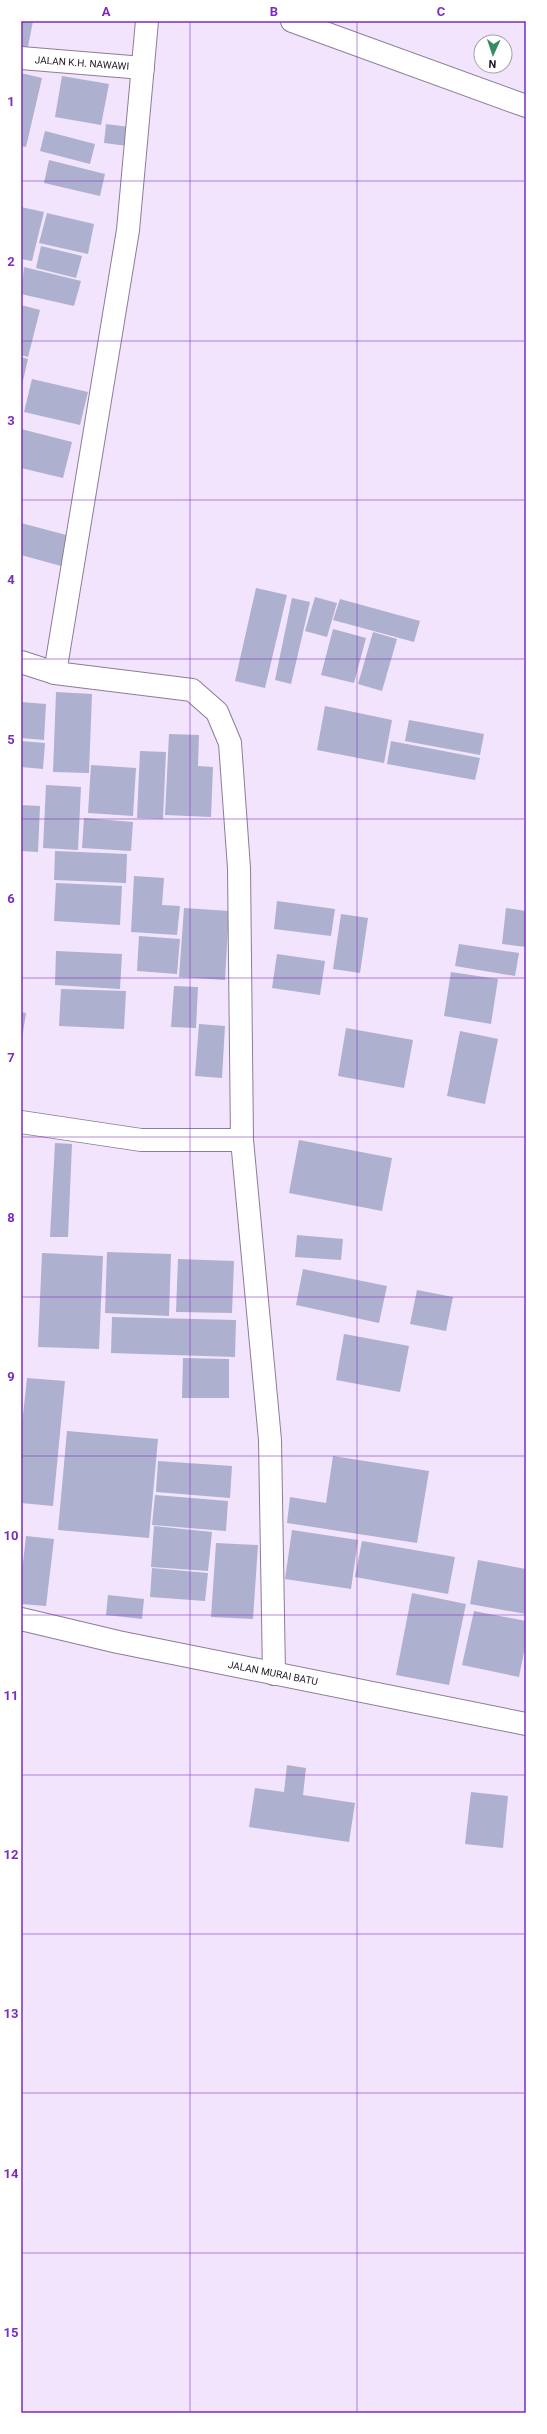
<svg xmlns="http://www.w3.org/2000/svg" width="547" height="2434" font-family="Roboto,sans-serif">
	<rect width="100%" height="100%" fill="#f2e4fc"/>
	<g fill="#aeb0cf">
		<polygon points="21,21 33,21 28,47 21,46"/>
		<polygon points="21,73 42,78 26,147 21,146"/>
		<polygon points="62,76 109,84 101,125 55,117"/>
		<polygon points="106,124 130,127 128,146 104,143"/>
		<polygon points="45,131 95,144 90,164 40,151"/>
		<polygon points="49,160 105,174 100,196 44,183"/>
		<polygon points="21,207 44,212 32,261 21,259"/>
		<polygon points="47,213 94,224 88,254 39,243"/>
		<polygon points="41,246 82,256 76,278 36,268"/>
		<polygon points="24,267 81,281 74,306 21,294"/>
		<polygon points="21,305 40,310 28,357 21,355"/>
		<polygon points="21,357 28,359 22,385 21,385"/>
		<polygon points="32,379 88,392 80,425 24,412"/>
		<polygon points="21,429 72,442 63,478 21,468"/>
		<polygon points="21,523 70,536 61,566 21,555"/>
		<polygon points="256,588 287,595 265,688 235,681"/>
		<polygon points="315,597 337,603 327,637 305,631"/>
		<polygon points="292,598 310,602 291,684 275,680"/>
		<polygon points="340,599 420,621 414,642 333,620"/>
		<polygon points="333,629 366,638 354,683 321,675"/>
		<polygon points="373,632 397,639 382,691 358,684"/>
		<polygon points="56,692 92,694 89,773 53,772"/>
		<polygon points="21,702 46,704 44,740 21,738"/>
		<polygon points="325,706 392,720 384,763 317,750"/>
		<polygon points="409,720 484,734 480,755 405,741"/>
		<polygon points="169,734 199,735 198,766 213,767 211,817 165,815"/>
		<polygon points="21,741 45,743 43,769 21,767"/>
		<polygon points="391,741 480,758 475,780 387,764"/>
		<polygon points="140,751 166,752 163,819 137,818"/>
		<polygon points="91,765 136,768 133,816 88,813"/>
		<polygon points="46,785 81,787 78,850 43,848"/>
		<polygon points="21,805 40,806 38,852 21,851"/>
		<polygon points="84,818 133,822 131,851 82,848"/>
		<polygon points="55,851 127,854 126,883 54,880"/>
		<polygon points="134,876 164,878 162,905 180,906 177,935 131,932"/>
		<polygon points="56,883 122,886 120,925 54,921"/>
		<polygon points="277,901 335,909 331,936 274,929"/>
		<polygon points="184,908 229,911 225,980 179,977"/>
		<polygon points="506,908 526,911 526,947 502,944"/>
		<polygon points="341,914 368,918 360,973 333,969"/>
		<polygon points="139,936 180,939 177,974 137,971"/>
		<polygon points="459,944 519,953 515,976 455,966"/>
		<polygon points="56,951 122,954 120,989 55,985"/>
		<polygon points="277,954 325,961 320,995 272,988"/>
		<polygon points="451,972 498,979 491,1024 444,1016"/>
		<polygon points="174,986 198,987 196,1028 171,1027"/>
		<polygon points="61,989 126,991 124,1029 59,1026"/>
		<polygon points="21,1012 26,1013 22,1039 21,1039"/>
		<polygon points="199,1024 225,1026 222,1078 195,1076"/>
		<polygon points="346,1028 413,1040 404,1088 338,1076"/>
		<polygon points="460,1031 498,1039 485,1104 447,1096"/>
		<polygon points="299,1140 392,1158 382,1211 289,1193"/>
		<polygon points="55,1143 72,1144 68,1237 50,1237"/>
		<polygon points="297,1235 343,1239 341,1260 295,1257"/>
		<polygon points="107,1252 171,1254 169,1316 105,1313"/>
		<polygon points="42,1253 103,1256 99,1349 38,1347"/>
		<polygon points="178,1259 234,1261 232,1313 176,1312"/>
		<polygon points="303,1269 387,1286 379,1323 296,1305"/>
		<polygon points="417,1290 453,1297 446,1331 410,1324"/>
		<polygon points="112,1317 236,1320 235,1357 111,1353"/>
		<polygon points="344,1334 409,1346 400,1392 336,1380"/>
		<polygon points="183,1358 229,1359 229,1398 182,1398"/>
		<polygon points="27,1378 65,1381 53,1506 21,1503 21,1433"/>
		<polygon points="67,1431 158,1439 149,1538 58,1530"/>
		<polygon points="333,1456 429,1471 417,1543 287,1523 290,1497 326,1503"/>
		<polygon points="158,1461 232,1466 230,1498 156,1492"/>
		<polygon points="155,1495 228,1501 226,1531 152,1525"/>
		<polygon points="154,1526 212,1532 208,1571 151,1567"/>
		<polygon points="292,1530 358,1540 351,1589 285,1579"/>
		<polygon points="26,1536 54,1539 46,1606 21,1604 21,1580"/>
		<polygon points="362,1541 455,1557 448,1594 355,1577"/>
		<polygon points="216,1543 258,1545 253,1619 211,1617"/>
		<polygon points="478,1560 526,1569 526,1614 470,1604"/>
		<polygon points="152,1568 208,1573 205,1601 150,1597"/>
		<polygon points="412,1593 466,1604 449,1685 396,1675"/>
		<polygon points="108,1595 144,1599 142,1619 106,1615"/>
		<polygon points="474,1611 526,1621 526,1642 519,1677 462,1665"/>
		<polygon points="287,1765 306,1768 303,1795 355,1803 349,1842 249,1827 255,1788 284,1792"/>
		<polygon points="471,1792 508,1796 503,1848 465,1844"/>
	</g>
	<g fill="none" stroke-linecap="round" stroke-linejoin="round">
		<defs>
			<g id="minor">
				<polyline points="292,21 526,106"/>
				<polyline points="21,58 143,68"/>
				<polyline points="21,662 55,673 192,690 217,712 230,743 239,868 242,1140 270,1440 274,1674"/>
				<polyline points="55,673 128,230 147,21"/>
				<polyline points="21,1122 141,1140 242,1140"/>
				<polyline points="21,1619 118,1642 526,1724"/>
			</g>
		</defs>
		<use href="#minor" stroke="#8d7c97" stroke-width="24"/>
		<use href="#minor" stroke="#fff" stroke-width="22"/>
	</g>
	<path fill="none" stroke="#7b2cbf" stroke-width="1" stroke-opacity="0.55" d="M190,21V2413M357,21V2413M21,181H526M21,341H526M21,500H526M21,659H526M21,819H526M21,978H526M21,1137H526M21,1297H526M21,1456H526M21,1615H526M21,1775H526M21,1934H526M21,2093H526M21,2253H526"/>
	<g text-anchor="middle" dominant-baseline="central" stroke-width="3.5" stroke-linejoin="round" paint-order="stroke">
		<g font-size="10" fill="#1e1822" stroke="#fff">
			<text transform="translate(82 63) rotate(4)">JALAN K.H. NAWAWI</text>
			<text transform="translate(273 1673) rotate(11)">JALAN MURAI BATU</text>
		</g>
	</g>
	<rect width="547" height="2434" fill="none" stroke="#ffffff" stroke-width="44"/>
	<g transform="translate(493 54) rotate(183)"><circle r="19" fill="#ffffff" stroke="#a5a3a7"/>
	<path d="M0-3L7 15L0 10L-7 15Z" fill="#338c62"/>
	<text y="-6" font-size="11" font-weight="bold" text-anchor="middle" fill="#1e1822">N</text>
	</g>
	<rect x="22" y="22" width="503" height="2390" fill="none" stroke="#7b2cbf" stroke-width="1.5"/>
	<g font-size="13" text-anchor="middle" font-weight="bold" fill="#7b2cbf">
		<text x="106" y="16">A</text>
		<text x="274" y="16">B</text>
		<text x="441" y="16">C</text>
		<text x="11" y="106">1</text>
		<text x="11" y="266">2</text>
		<text x="11" y="425">3</text>
		<text x="11" y="584">4</text>
		<text x="11" y="744">5</text>
		<text x="11" y="903">6</text>
		<text x="11" y="1062">7</text>
		<text x="11" y="1222">8</text>
		<text x="11" y="1381">9</text>
		<text x="11" y="1540">10</text>
		<text x="11" y="1700">11</text>
		<text x="11" y="1859">12</text>
		<text x="11" y="2018">13</text>
		<text x="11" y="2178">14</text>
		<text x="11" y="2337">15</text>
	</g>
</svg>
